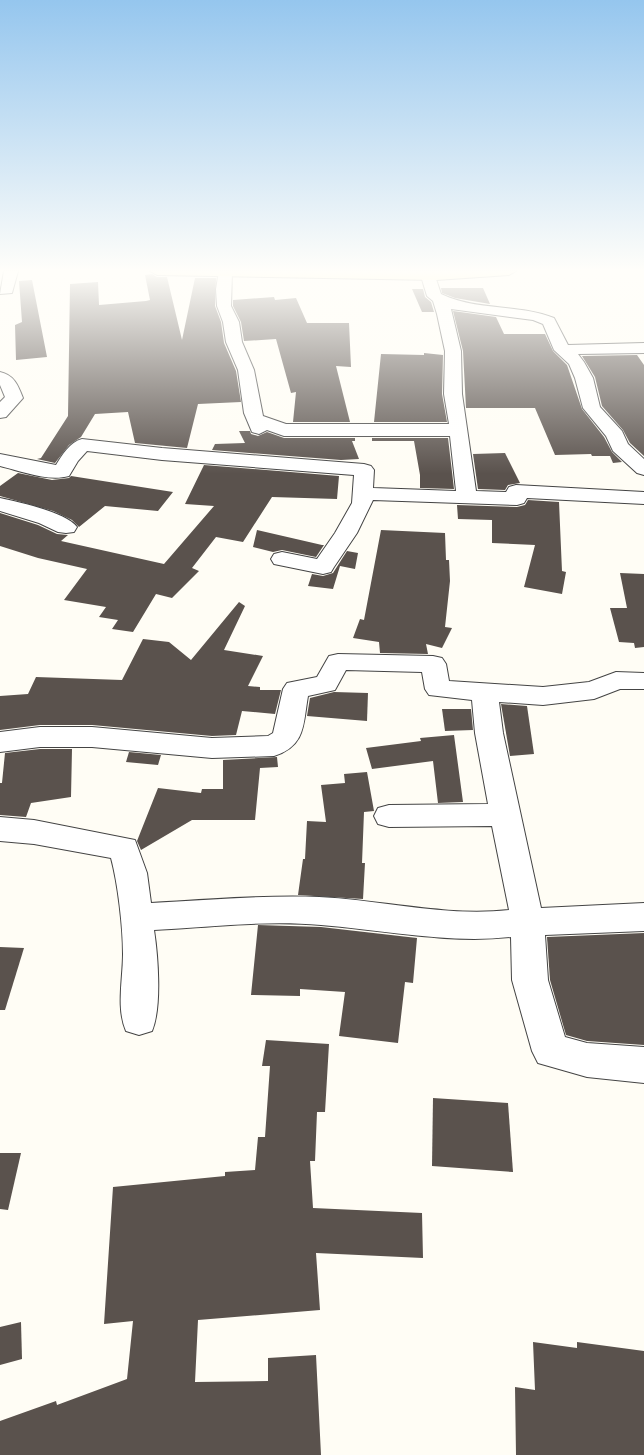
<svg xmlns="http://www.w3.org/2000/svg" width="644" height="1455" font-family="'Crimson Pro',serif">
	<rect width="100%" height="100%" fill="#fffdf5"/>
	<g fill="#5a524d">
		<polygon points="152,274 157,277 167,277 182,340 195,278 216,278 215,306 221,322 224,343 236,371 241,402 198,404 187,448 135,443 128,412 95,414 81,437 69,445 55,463 37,459 41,458 68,416 70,284 98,282 99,305 146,301 150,300 145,275"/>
		<polygon points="32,280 47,357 16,360 15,325 22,322 19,281"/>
		<polygon points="441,288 483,288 490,304 455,298 442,293"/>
		<polygon points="412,289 423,289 425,297 431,302 434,312 422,312"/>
		<polygon points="274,297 275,300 296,298 307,323 349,323 351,367 336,366 350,422 293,422 296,392 291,393 276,339 244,341 241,322 233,306 233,300"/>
		<polygon points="453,311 496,317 504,334 545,334 553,351 567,365 582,409 604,437 612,452 622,462 613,463 610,456 592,456 591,454 555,455 535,408 466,408 463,351"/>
		<polygon points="424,353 443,355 442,394 447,422 374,422 381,354 424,355"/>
		<polygon points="637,355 644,365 644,456 630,443 623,430 602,406 595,377 582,356"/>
		<polygon points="239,431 250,431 251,434 258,436 267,432 284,438 355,438 355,441 352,441 359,459 341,460 212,450 215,444 245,443"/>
		<polygon points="372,438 448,438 454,489 420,488 420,475 414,441 372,441"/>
		<polygon points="505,453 520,483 508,485 505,490 478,489 473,454"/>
		<polygon points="204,465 339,476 337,499 272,497 243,542 216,537 192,568 199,571 172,598 156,594 133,632 112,629 118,620 99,617 106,607 64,600 87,569 38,558 0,546 0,513 38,525 57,534 68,535 61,541 164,564 214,506 185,504"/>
		<polygon points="18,473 52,480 69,478 71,476 173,492 158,511 105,506 79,527 72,520 53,511 0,496 0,486"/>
		<polygon points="528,500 559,502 562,571 566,572 562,594 524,587 535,545 492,543 492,520 458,519 457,505 517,507 525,505"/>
		<polygon points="257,530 322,545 324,545 316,557 282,550 273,552 253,547"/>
		<polygon points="381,530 445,533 446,560 449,560 450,581 445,627 452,628 442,648 426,644 428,654 380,653 379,642 353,638 360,619 364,620"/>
		<polygon points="347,551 358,553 355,569 340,566 333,589 308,586 312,574 323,576 333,573"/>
		<polygon points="620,573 644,574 644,647 635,648 634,643 619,642 610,608 627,608"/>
		<polygon points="239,602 245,606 224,650 263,656 248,686 260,687 260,690 281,690 275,714 242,711 236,735 212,736 92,725 40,725 0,730 0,696 28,694 36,677 122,680 143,639 169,642 191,660"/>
		<polygon points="334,692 368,693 367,721 307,716 310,698"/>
		<polygon points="501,704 527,706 534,754 510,756"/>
		<polygon points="442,709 471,709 473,730 445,731"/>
		<polygon points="454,735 463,802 438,803 433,761 372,769 366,748 421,741 420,738"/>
		<polygon points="40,749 72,749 71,797 31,803 26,817 0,815 0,783 2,783 5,753"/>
		<polygon points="129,752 161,755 158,765 126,762"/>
		<polygon points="277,757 278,767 260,768 255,820 192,820 141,850 137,841 158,788 201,793 202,789 223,789 223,760"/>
		<polygon points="367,772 374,811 364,812 362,863 365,863 363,899 298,895 303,859 305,859 307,821 326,822 321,785 345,783 344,774"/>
		<polygon points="258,925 321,927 417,938 413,983 405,982 398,1043 339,1036 345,992 300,989 300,996 251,995"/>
		<polygon points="644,933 644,1045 587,1041 566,1035 550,980 547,937"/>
		<polygon points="0,947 24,948 5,1010 0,1010"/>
		<polygon points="266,1040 329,1044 325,1112 317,1112 315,1161 310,1161 313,1208 422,1213 423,1258 316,1253 320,1310 198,1320 195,1382 268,1381 268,1358 316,1355 321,1455 0,1455 0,1421 56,1401 57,1405 127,1379 133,1321 104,1324 113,1187 225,1176 225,1172 255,1170 258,1137 265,1137 270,1066 262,1066"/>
		<polygon points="433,1098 508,1103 513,1172 432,1166"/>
		<polygon points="0,1153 21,1153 8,1210 0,1209"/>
		<polygon points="21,1322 22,1359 0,1365 0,1327"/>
		<polygon points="533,1342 577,1348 577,1342 644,1351 644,1455 516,1455 515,1387 535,1390"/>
	</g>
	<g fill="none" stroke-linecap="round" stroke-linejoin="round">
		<defs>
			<g id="minor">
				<polygon points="4,271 18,271 12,293 0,294"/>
				<path d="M219,271L232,272L231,306L239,322L242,342L254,370L263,416L286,424H449L444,394L445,351L437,314L433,301L427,296L421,276L428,272L435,276L441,294C476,311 518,304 554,318L568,345L644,343V353L578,354L584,362L593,378L600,407L622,431L628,444L644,459V475L637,473L613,451L606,436L583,408L575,378L569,364L554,350L543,324L533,320L451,309L461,351L462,394L476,491L506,492L509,487L516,485L644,492V504L527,498L524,503L517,505L373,500L357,533L334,567L331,572L323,574L274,564L271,559L274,554L282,552L317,559L335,533L352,503L354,475L162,460L87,451L78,461L69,476C48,482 21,471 0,466V454L56,465C62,455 70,442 82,439L162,448L364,464L371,466L374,470L373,488L456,491L450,436H284L267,430L259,434L252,432L244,413L238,370L226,342L223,322L217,306L216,289Z"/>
				<path d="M0,372C14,375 18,385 23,398L6,417L0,418V402L5,397L0,385Z"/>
				<path d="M0,498C18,502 66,512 77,527L74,532L66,533L58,532L39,523L0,511Z"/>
				<path d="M338,654L433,656L442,658L446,664L449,681L543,687L589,682L616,672L644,673V689H620L594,699L543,705L499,702L503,733L541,908L644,903V931L545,935L548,980L565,1037L587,1043L644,1047V1083L587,1077L538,1063L532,1051L512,980L511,937C448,944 384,930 321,925C266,920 210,927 154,930C158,956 162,1007 152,1031L139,1035L126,1031C116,1008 123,979 123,954C123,927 118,884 111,858L34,844L0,841V817L34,820L135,840L147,873L151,903C207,900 263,895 319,897C382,900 445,917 509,910L492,826L389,827L378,824L374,816L378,808L389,805L488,804L475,733L472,700L429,695L425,689L422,672L346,670L335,690L308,696C303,724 306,746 274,756L212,758L92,747H40L0,752V732L40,727H92L212,738L268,736L273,733L283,689L287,683L317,677L329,656Z"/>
			</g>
			<polygon id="secondary" points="150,271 516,271 509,275 436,280 157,275"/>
		</defs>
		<use href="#minor" stroke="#444" stroke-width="2"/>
		<use href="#secondary" stroke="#333" stroke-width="2"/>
		<use href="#minor" fill="#fff" fill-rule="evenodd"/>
		<use href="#secondary" fill="#fff6b0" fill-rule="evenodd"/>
	</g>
	<linearGradient id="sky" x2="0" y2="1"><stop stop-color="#95c6ee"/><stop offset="0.57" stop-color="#fffefa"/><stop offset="1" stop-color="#fffefa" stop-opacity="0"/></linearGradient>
	<rect width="644" height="474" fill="url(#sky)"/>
</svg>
